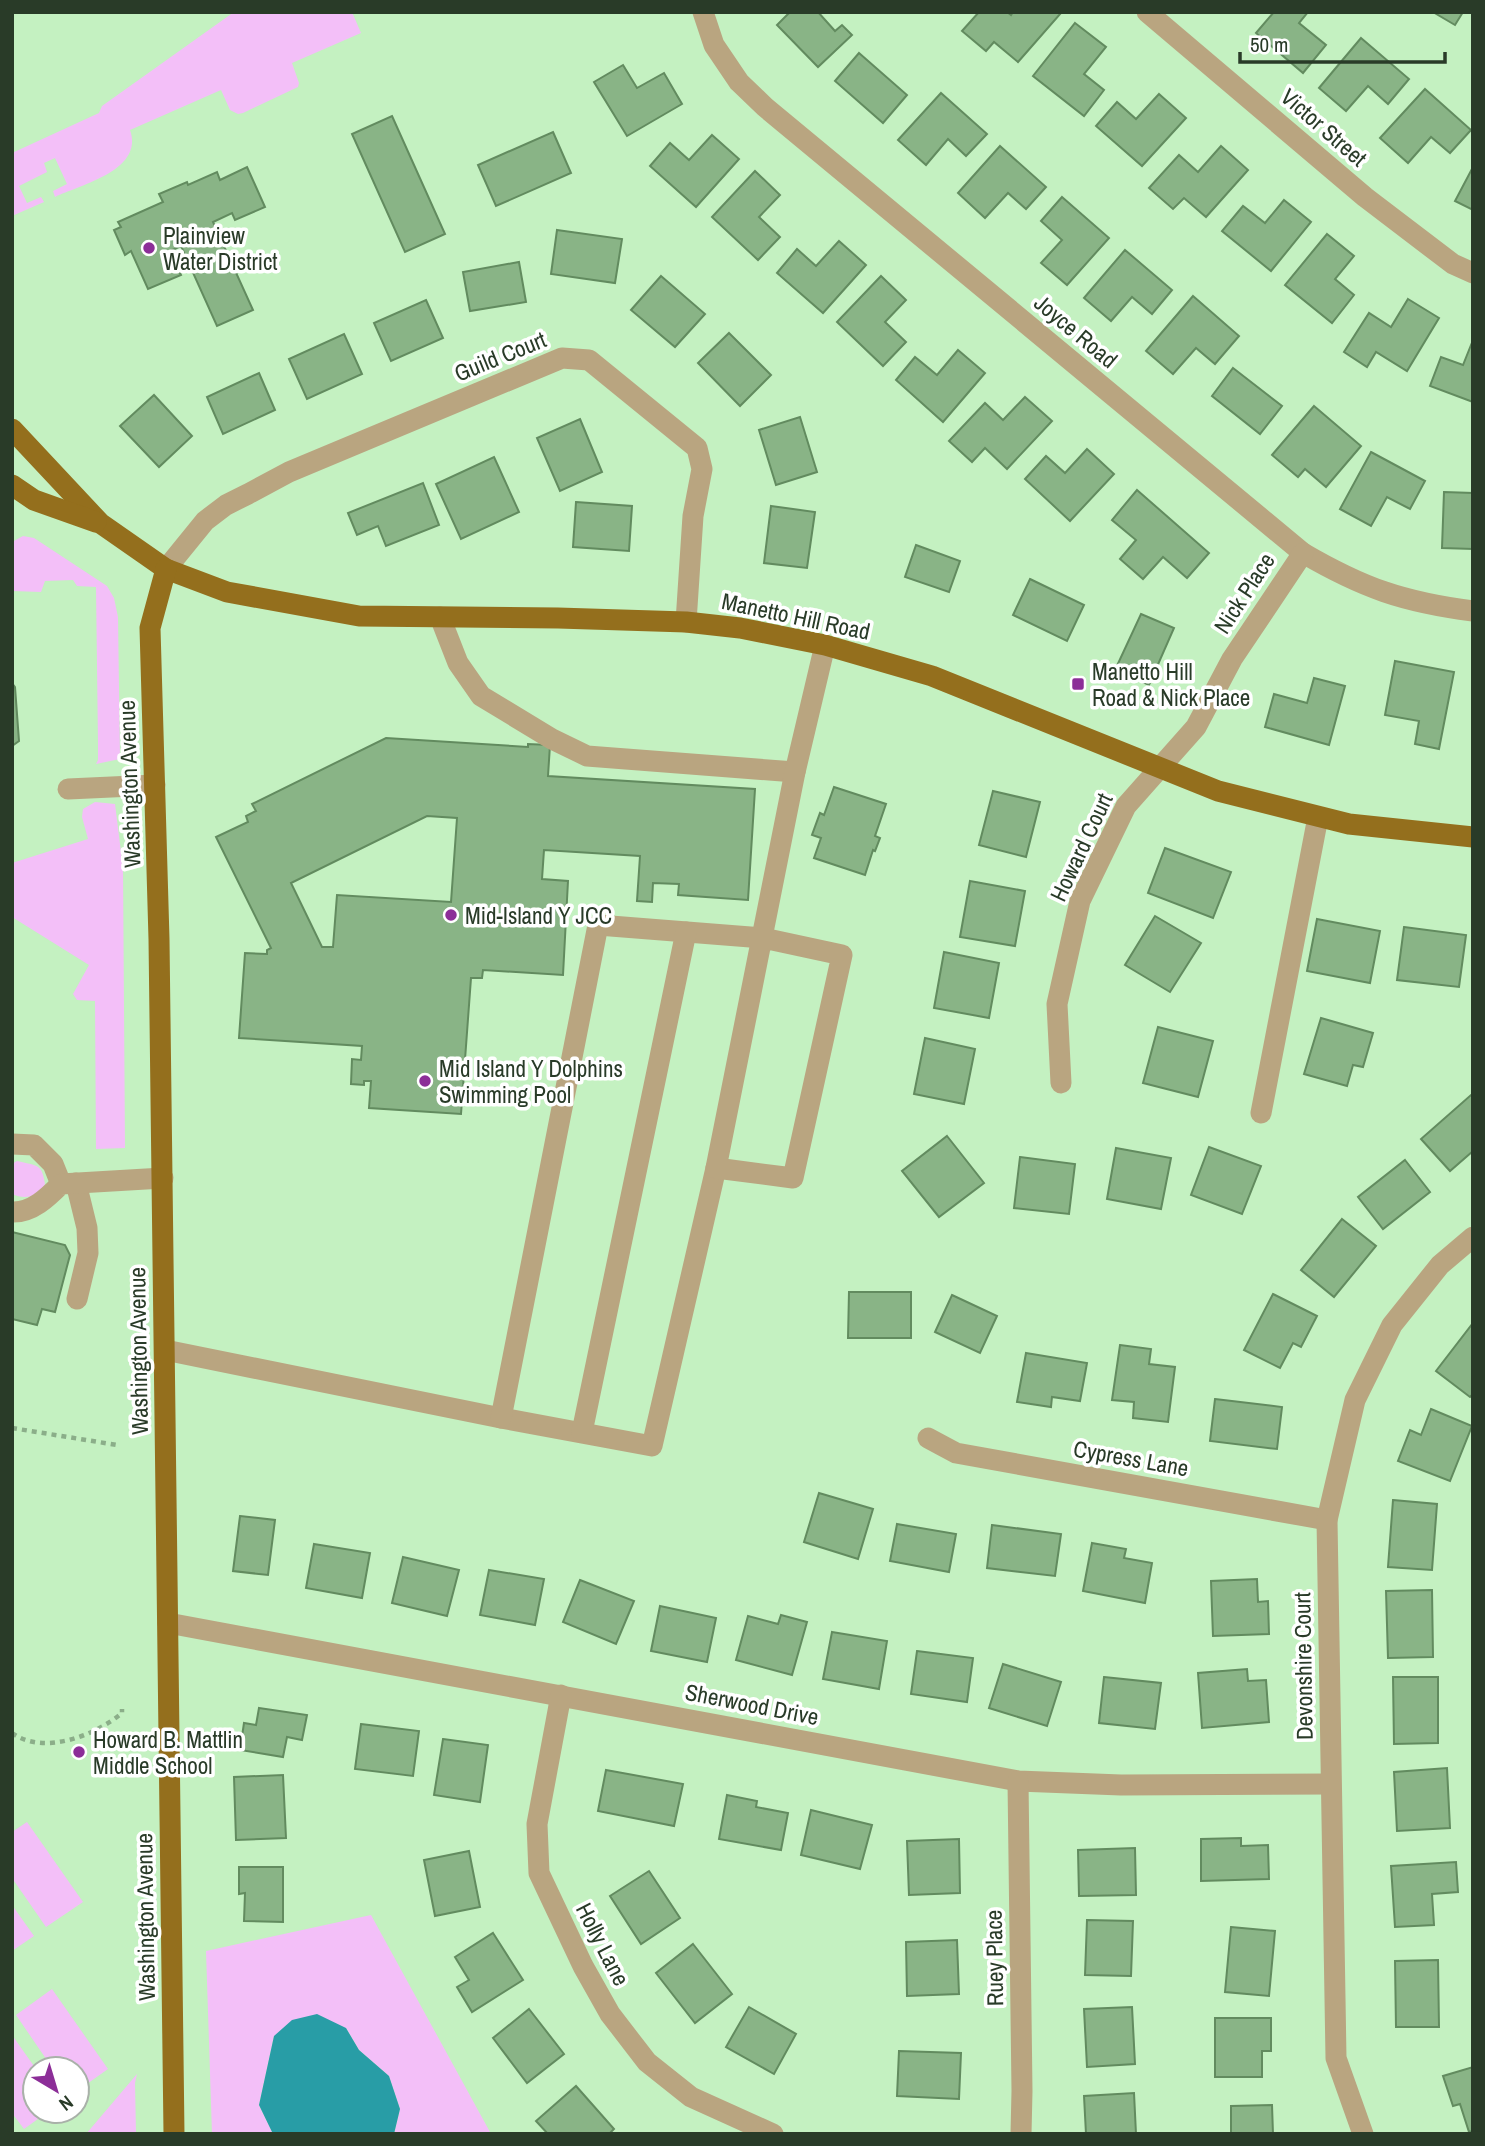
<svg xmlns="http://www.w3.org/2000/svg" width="1485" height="2146" font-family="'Archivo Narrow',sans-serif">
	<rect width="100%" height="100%" fill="#c4f1c1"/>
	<g fill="#f3bff8">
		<path d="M234,12H352L361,33L292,63L299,83L298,87L243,113L238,114L230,110L221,90L130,130C144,170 83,184 55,197L53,191L67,184L55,158L44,163L47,172L19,186L27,203L41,197L44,202L12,216V153L99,113L102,106Z"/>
		<polygon points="23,536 34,538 107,586 114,598 118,617 120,759 96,764 98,760 98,744 96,587 77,586 73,580 45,581 41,592 12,591 12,542"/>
		<polygon points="95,802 115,804 123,868 125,1148 96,1149 95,1001 77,1000 73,994 89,965 12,917 12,863 88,839 82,817 83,809"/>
		<path d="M17,1161C37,1166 42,1163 45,1184C39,1197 25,1200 12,1194V1164Z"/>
		<polygon points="27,1822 83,1902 46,1927 12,1878 12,1832"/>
		<polygon points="12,1905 34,1936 12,1951"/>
		<polygon points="371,1915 490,2132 394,2134 400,2109 389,2076 359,2050 346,2028 274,2036 259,2105 273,2134 212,2134 206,1951"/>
		<polygon points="52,1989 108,2069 77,2091 77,2069 53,2069 16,2015"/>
		<polygon points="12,2035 36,2069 35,2111 49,2111 24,2129 12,2113"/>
		<polygon points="137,2074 135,2083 136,2134 86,2134"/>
	</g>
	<polygon fill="#289da6" points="317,2014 346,2028 359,2050 389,2076 400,2109 394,2134 273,2134 259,2105 274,2036 292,2020"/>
	<g fill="#89b486" stroke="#628b5f" stroke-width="2" fill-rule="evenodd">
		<polygon points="790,12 818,12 835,31 842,25 852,35 818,67 777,25"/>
		<polygon points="979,12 1007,12 1011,15 1013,12 1061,13 1018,62 994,42 986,51 962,31"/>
		<polygon points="1274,12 1308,12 1299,23 1326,45 1303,73 1256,33"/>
		<polygon points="1433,12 1463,12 1455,25"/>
		<polygon points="1075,23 1106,47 1084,74 1104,90 1084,116 1033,76"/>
		<polygon points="1361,38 1409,79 1388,104 1368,86 1346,111 1319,88"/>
		<polygon points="859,53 907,95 883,123 835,81"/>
		<polygon points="623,65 637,88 664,73 682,104 627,136 594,82"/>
		<polygon points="1425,89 1471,130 1450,153 1431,137 1408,163 1380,138"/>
		<polygon points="941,93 987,134 966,156 948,139 926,165 898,140"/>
		<polygon points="1159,94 1186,118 1142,166 1096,126 1117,102 1136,119"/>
		<polygon points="392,116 445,234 405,252 352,134"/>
		<polygon points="553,132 571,173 496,206 478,165"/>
		<polygon points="712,135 739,159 696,207 650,166 670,143 689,160"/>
		<polygon points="1000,146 1046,187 1026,209 1008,193 985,218 958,193"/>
		<polygon points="1221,146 1248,170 1206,217 1184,198 1173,209 1149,188 1179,155 1198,172"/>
		<polygon points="247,167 265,207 235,220 232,213 213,222 253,310 217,326 181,246 170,251 181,275 148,289 131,251 125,255 114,230 121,227 118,222 163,202 159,194 187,182 188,185 217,172 220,180"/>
		<polygon points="1473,167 1473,210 1455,201"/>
		<polygon points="755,171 780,195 759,217 780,237 758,260 712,217"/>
		<polygon points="1062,197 1109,238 1067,285 1041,263 1062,240 1041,221"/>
		<polygon points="1284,200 1311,222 1271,271 1222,231 1243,206 1265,223"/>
		<polygon points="557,230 622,239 615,283 551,274"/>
		<polygon points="1327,234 1354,256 1335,279 1354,295 1332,323 1285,285"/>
		<polygon points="839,241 866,265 823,313 777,273 797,249 816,266"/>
		<polygon points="1125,250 1172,290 1152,314 1132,297 1111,321 1084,298"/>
		<polygon points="519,262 526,302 470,311 463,272"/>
		<polygon points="661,276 705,314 675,347 631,310"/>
		<polygon points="881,276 906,300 885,322 906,342 883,366 837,322"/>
		<polygon points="1193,296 1239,336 1215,364 1196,348 1173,374 1146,351"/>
		<polygon points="1408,299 1439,318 1407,371 1376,352 1367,367 1344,352 1369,313 1391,327"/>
		<polygon points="426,300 443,338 391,361 374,323"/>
		<polygon points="729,333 771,375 740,406 698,363"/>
		<polygon points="344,334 362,374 307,399 289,359"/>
		<polygon points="1473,340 1473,402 1430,386 1441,357 1463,365"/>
		<polygon points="958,350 985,373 943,422 896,380 915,357 937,375"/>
		<polygon points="1233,368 1282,406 1260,434 1212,396"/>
		<polygon points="259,373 275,410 223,434 207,397"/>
		<polygon points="154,395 192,436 159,467 120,426"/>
		<polygon points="1025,397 1052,421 1007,469 985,448 972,462 949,441 985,403 1003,420"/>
		<polygon points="1314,406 1361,446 1326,487 1305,469 1298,477 1272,455"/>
		<polygon points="800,417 817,472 776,485 759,430"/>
		<polygon points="580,419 602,472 560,491 537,438"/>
		<polygon points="1087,449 1114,474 1070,521 1025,479 1046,456 1065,473"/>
		<polygon points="1371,452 1425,481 1410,509 1387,497 1371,526 1340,509"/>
		<polygon points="494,457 519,512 461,539 436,484"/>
		<polygon points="423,483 439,525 386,546 378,526 357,535 348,513"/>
		<polygon points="1137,490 1209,553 1187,578 1163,557 1143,579 1120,559 1136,540 1112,520"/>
		<polygon points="1444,492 1473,493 1473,549 1442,548"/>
		<polygon points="576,502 632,506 629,551 573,547"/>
		<polygon points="771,506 815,512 807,568 764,563"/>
		<polygon points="916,545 960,561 949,592 905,577"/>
		<polygon points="1030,579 1084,605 1067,641 1013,615"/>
		<polygon points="1141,614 1174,628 1149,685 1115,670"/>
		<polygon points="1395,661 1454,672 1439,749 1415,744 1419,721 1385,715"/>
		<polygon points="1314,678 1345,686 1329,745 1265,727 1274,694 1307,703"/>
		<polygon points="12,683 15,687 19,741 12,746"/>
		<path d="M386,738L528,747V744L550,745L548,776L755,789L748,900L678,895L679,884L653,883L652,902L637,901L640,856L544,850L542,879L568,881L563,975L483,970L482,978H471L461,1114L369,1108L371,1081H364V1085L351,1084L352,1059L361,1060L362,1046L239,1038L245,953L267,954V950L271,948L216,837L248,822L246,816L256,811L252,804ZM427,816L457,818L451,902L337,895L333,947H322L291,883Z"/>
		<polygon points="834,787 886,804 875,836 880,838 875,851 873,850 865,875 814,858 821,838 812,835 820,813 824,815"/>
		<polygon points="993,791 1040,802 1026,857 979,845"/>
		<polygon points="1165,848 1231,872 1213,918 1148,893"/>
		<polygon points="970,881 1025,891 1015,946 960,937"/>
		<polygon points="1155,916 1201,943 1170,992 1125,965"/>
		<polygon points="1317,919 1380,931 1370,983 1307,971"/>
		<polygon points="1404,927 1466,935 1459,987 1397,980"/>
		<polygon points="944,952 999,963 989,1018 934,1008"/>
		<polygon points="1321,1018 1373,1033 1363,1067 1353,1065 1347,1086 1304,1074"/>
		<polygon points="1158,1027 1213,1041 1198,1097 1143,1083"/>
		<polygon points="925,1038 975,1049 964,1104 914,1094"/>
		<polygon points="1471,1095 1473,1097 1473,1151 1450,1171 1421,1139"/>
		<polygon points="947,1136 984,1183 939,1217 902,1171"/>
		<polygon points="1209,1147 1261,1166 1242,1214 1191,1195"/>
		<polygon points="1116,1148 1171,1158 1161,1209 1107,1199"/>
		<polygon points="1020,1157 1075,1164 1069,1214 1014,1208"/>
		<polygon points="1405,1160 1430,1192 1383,1229 1358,1197"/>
		<polygon points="1342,1219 1376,1246 1334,1297 1301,1270"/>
		<polygon points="12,1232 65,1245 70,1255 55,1312 42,1309 37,1325 12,1319"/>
		<polygon points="849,1292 911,1292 911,1338 848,1338"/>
		<polygon points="1273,1294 1317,1316 1301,1347 1293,1343 1280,1368 1244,1350"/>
		<polygon points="952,1295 997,1316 980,1353 935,1332"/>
		<polygon points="1473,1323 1473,1394 1470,1397 1436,1371"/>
		<polygon points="1120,1345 1151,1349 1149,1364 1175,1367 1168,1422 1133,1418 1134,1402 1112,1400"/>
		<polygon points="1026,1353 1087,1363 1080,1401 1052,1397 1051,1407 1017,1402"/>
		<polygon points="1215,1399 1282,1407 1277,1449 1210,1441"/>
		<polygon points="1431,1409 1472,1426 1450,1481 1398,1461 1410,1430 1421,1435"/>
		<polygon points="819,1493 873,1509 858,1559 804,1542"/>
		<polygon points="1393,1500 1437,1504 1432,1570 1388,1567"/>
		<polygon points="240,1516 275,1520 268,1575 233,1571"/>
		<polygon points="897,1524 956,1534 949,1572 890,1561"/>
		<polygon points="992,1525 1061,1534 1055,1576 987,1568"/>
		<polygon points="1092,1543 1126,1549 1124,1558 1152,1563 1145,1603 1083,1591"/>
		<polygon points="314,1544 370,1553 362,1598 306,1588"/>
		<polygon points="403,1557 459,1570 447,1616 392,1603"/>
		<polygon points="489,1570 544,1579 535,1625 480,1615"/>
		<polygon points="1257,1579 1258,1602 1268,1601 1269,1634 1213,1636 1211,1581"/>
		<polygon points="580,1580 634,1601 616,1644 563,1622"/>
		<polygon points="1432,1590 1433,1657 1388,1658 1386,1591"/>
		<polygon points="660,1606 716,1618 707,1662 651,1651"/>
		<polygon points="781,1615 807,1622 792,1675 736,1660 748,1616 778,1624"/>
		<polygon points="832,1632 887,1641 879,1689 823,1679"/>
		<polygon points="917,1651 973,1658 967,1702 911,1694"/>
		<polygon points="1003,1664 1061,1682 1047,1726 989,1708"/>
		<polygon points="1247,1669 1248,1681 1266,1680 1269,1722 1202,1728 1198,1673"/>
		<polygon points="1104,1677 1161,1683 1155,1729 1099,1723"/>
		<polygon points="1393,1677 1438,1677 1438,1743 1394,1744"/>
		<polygon points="259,1708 307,1715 302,1740 287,1737 283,1757 240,1750 244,1723 256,1725"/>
		<polygon points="361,1724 419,1731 413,1776 355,1769"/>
		<polygon points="443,1739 488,1745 480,1802 434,1795"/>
		<polygon points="1447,1768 1450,1828 1397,1831 1394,1772"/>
		<polygon points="606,1770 683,1784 674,1826 598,1811"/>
		<polygon points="283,1775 286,1838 236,1840 234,1777"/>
		<polygon points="727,1795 757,1801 756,1807 788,1813 781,1850 719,1839"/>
		<polygon points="811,1810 872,1825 860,1869 801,1855"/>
		<polygon points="1241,1838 1241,1846 1268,1845 1269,1879 1201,1881 1201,1839"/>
		<polygon points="959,1839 960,1893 909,1895 907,1841"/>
		<polygon points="1135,1848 1136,1895 1079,1896 1078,1850"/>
		<polygon points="469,1851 480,1907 435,1916 424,1860"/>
		<polygon points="1456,1862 1458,1892 1432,1894 1434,1925 1395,1927 1391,1866"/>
		<polygon points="239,1867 283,1867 283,1922 244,1921 245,1893 239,1894"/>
		<polygon points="649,1871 680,1918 641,1944 610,1896"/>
		<polygon points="1087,1920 1133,1921 1131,1976 1085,1975"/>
		<polygon points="1231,1927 1275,1931 1269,1996 1225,1992"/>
		<polygon points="493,1933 523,1980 472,2012 457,1987 469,1980 455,1957"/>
		<polygon points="957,1940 959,1994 907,1996 906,1942"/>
		<polygon points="693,1944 732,1994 695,2023 656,1973"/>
		<polygon points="1438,1960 1439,2027 1396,2027 1395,1961"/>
		<polygon points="749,2007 796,2034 774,2074 726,2047"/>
		<polygon points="1132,2007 1135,2064 1087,2067 1084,2009"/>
		<polygon points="529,2009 564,2054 527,2083 493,2038"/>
		<polygon points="1215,2018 1271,2018 1271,2051 1262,2051 1262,2077 1215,2077"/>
		<polygon points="899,2051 961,2053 959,2099 897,2096"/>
		<polygon points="1473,2067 1473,2131 1469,2132 1460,2104 1453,2106 1443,2076"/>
		<polygon points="576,2086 614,2129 609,2134 548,2134 536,2121"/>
		<polygon points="1134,2093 1136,2134 1086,2134 1084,2096"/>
		<polygon points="1272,2105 1273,2134 1231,2134 1231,2106"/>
	</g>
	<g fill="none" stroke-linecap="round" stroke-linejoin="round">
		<g stroke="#8bae89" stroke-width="4.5" stroke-dasharray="5 5" stroke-linecap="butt">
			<polyline points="12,1428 117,1445"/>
			<path d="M12,1733C44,1756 96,1735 122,1713V1709"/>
		</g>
		<g stroke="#b9a580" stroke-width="21">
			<path d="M703,12L714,45L739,82L765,107L1303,553C1363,588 1403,602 1473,611"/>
			<polyline points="1147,12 1365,197 1453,264 1473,273"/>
			<polyline points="166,569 205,521 226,505 248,494 289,472 562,358 589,360 697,448 702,469 693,516 686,622"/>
			<polyline points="440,617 458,663 481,696 552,739 587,756 795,772"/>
			<polyline points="68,789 155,785"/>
			<polyline points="1061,1083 1057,1004 1080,901 1126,806 1196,727 1232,659 1303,553"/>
			<polyline points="1261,1113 1318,817"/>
			<polyline points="12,1144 34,1145 53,1164 61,1184"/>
			<polyline points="76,1183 87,1228 88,1253 77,1299"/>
			<path d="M12,1212C32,1213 48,1197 61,1184L163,1178"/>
			<polyline points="165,1350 501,1418 652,1446 716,1168"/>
			<polyline points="501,1418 598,925 763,938 842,955 793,1178 716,1168 795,772 825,645"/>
			<polyline points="582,1432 686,932"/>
			<polyline points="928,1438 956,1453 1327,1520"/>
			<polyline points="168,1623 1018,1781 1121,1785 1330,1784"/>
			<polyline points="561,1695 537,1824 539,1873 583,1966 610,2014 647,2062 691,2097 773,2134"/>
			<polyline points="1018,1781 1022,2091 1021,2134"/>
			<polyline points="1363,2134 1336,2058 1327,1520 1355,1400 1392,1325 1440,1265 1473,1237"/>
		</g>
		<g stroke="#946f1d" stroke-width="21">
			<polyline points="12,429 100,523 166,569 227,592 359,616 558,618 686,622 740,628 825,645 932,676 1218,791 1349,824 1473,837"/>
			<polyline points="12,485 34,500 96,522"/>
			<polyline points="166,569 150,628 159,939 174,2134"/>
		</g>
	</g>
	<g fill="#8c2e98" stroke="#fff" stroke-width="2.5">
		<circle cx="149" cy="248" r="7"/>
		<rect x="1071" y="677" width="14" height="14" rx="3.5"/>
		<circle cx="451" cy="915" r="7"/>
		<circle cx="425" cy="1081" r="7"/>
		<circle cx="79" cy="1752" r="7"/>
	</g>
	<g text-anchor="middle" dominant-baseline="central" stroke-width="7" stroke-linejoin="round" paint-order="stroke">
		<g font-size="23" fill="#293b28" stroke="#fff">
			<text transform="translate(1324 127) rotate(41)">Victor Street</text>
			<text transform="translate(1076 331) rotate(40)">Joyce Road</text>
			<text transform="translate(500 356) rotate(-22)">Guild Court</text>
			<text transform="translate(1244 593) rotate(-57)">Nick Place</text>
			<text transform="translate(796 616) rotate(12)">Manetto Hill Road</text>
			<text transform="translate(129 784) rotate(-92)">Washington Avenue</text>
			<text transform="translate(1081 847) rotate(-65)">Howard Court</text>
			<text transform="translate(138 1351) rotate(-91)">Washington Avenue</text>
			<text transform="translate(1131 1458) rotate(10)">Cypress Lane</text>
			<text transform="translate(1303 1666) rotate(-91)">Devonshire Court</text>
			<text transform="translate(752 1704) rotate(11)">Sherwood Drive</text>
			<text transform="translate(145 1917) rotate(-91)">Washington Avenue</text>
			<text transform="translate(603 1944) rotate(63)">Holly Lane</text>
			<text transform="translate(994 1958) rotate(-91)">Ruey Place</text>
		</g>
		<g font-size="23" fill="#293b28" stroke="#fff" text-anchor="start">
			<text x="163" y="235">Plainview<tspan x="163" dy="26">Water District</tspan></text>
			<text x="1092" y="671">Manetto Hill<tspan x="1092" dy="26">Road &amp; Nick Place</tspan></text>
			<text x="465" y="915">Mid-Island Y JCC</text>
			<text x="439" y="1068">Mid Island Y Dolphins<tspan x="439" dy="26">Swimming Pool</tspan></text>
			<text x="93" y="1739">Howard B. Mattlin<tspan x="93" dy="26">Middle School</tspan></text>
		</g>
	</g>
	<rect width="1485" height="2146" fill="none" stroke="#293b28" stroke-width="28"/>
	<g transform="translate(56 2090) rotate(142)"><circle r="33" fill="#ffffff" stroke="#a9b1a9" stroke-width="2"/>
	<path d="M0-5L12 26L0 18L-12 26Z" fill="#8c2e98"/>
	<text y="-10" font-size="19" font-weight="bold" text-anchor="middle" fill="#293b28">N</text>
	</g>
	<path d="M1240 52v10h205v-10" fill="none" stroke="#293b28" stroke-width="3.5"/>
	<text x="1250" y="52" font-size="21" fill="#293b28" stroke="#ffffff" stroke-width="5" paint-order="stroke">50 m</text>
</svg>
